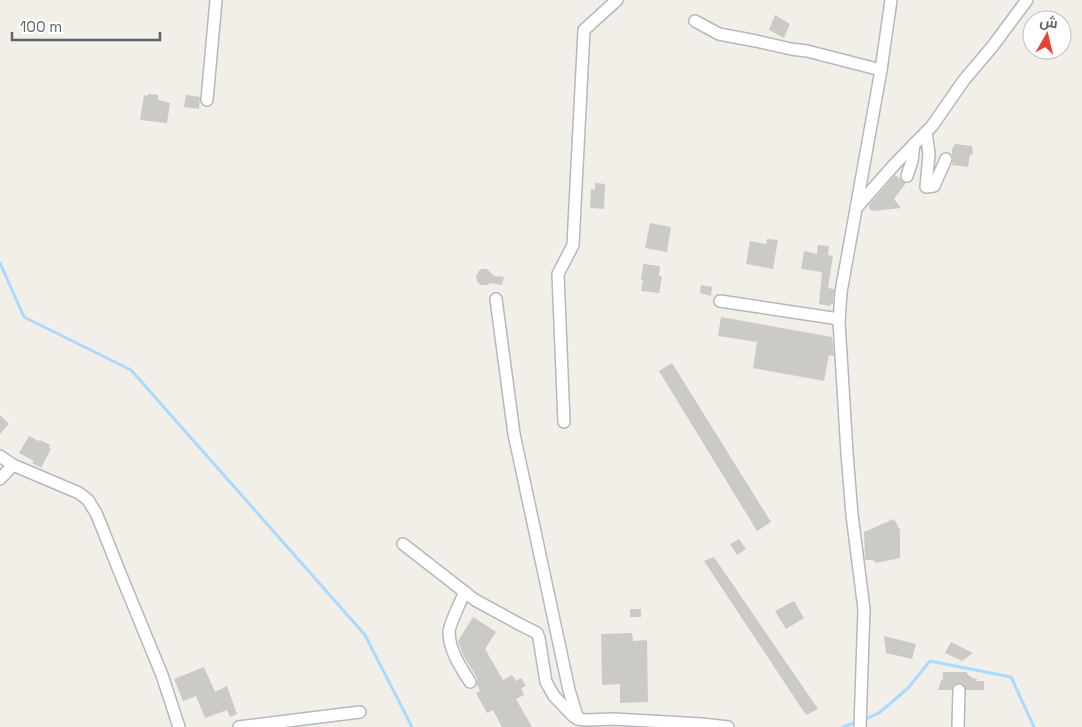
<svg xmlns="http://www.w3.org/2000/svg" width="1082" height="727" font-family="'Space Grotesk',Cairo,sans-serif">
	<rect width="100%" height="100%" fill="#f1efe8"/>
	<g fill="none" stroke-linecap="round" stroke-linejoin="round">
		<g stroke="#aadaff" stroke-width="3">
			<polyline points="0,263 24,317 131,370 365,635 412,727"/>
			<polyline points="863,720 879,713 908,688 930,661 1011,677 1034,727"/>
			<polyline points="843,727 857,722"/>
		</g>
	</g>
	<g fill="#cccac5">
		<polygon points="775,15 790,24 784,38 769,30"/>
		<polygon points="148,94 158,95 158,100 170,103 167,123 140,120 144,95 148,96"/>
		<polygon points="186,95 200,97 199,109 184,107"/>
		<polygon points="955,144 972,146 973,154 970,155 968,167 952,165 953,159 952,154 952,149"/>
		<polygon points="895,175 906,183 894,199 901,208 873,211 869,209 869,205"/>
		<polygon points="595,183 605,184 604,209 590,208 591,189 595,190"/>
		<polygon points="650,223 671,227 667,252 645,248"/>
		<polygon points="767,239 778,240 773,269 746,264 750,241 766,244"/>
		<polygon points="818,245 829,246 828,255 833,256 828,288 834,289 833,304 831,304 830,306 819,304 822,272 801,269 804,251 817,254"/>
		<polygon points="643,264 660,266 659,276 662,277 659,293 641,291 643,280 641,280"/>
		<polygon points="481,269 487,269 494,276 504,277 502,285 490,283 486,285 480,285 477,281 476,276 479,271"/>
		<polygon points="701,285 712,287 711,296 700,293"/>
		<polygon points="721,317 832,337 834,356 829,355 824,381 753,368 757,342 718,336"/>
		<polygon points="672,363 771,522 757,531 659,371"/>
		<polygon points="0,415 9,424 0,434"/>
		<polygon points="29,436 39,441 40,440 50,445 49,448 51,449 41,468 32,463 34,461 19,453"/>
		<polygon points="894,519 900,530 900,558 876,563 873,560 865,560 864,532"/>
		<polygon points="739,539 746,549 737,555 730,544"/>
		<polygon points="714,557 818,709 806,715 704,561"/>
		<polygon points="794,601 804,618 786,629 775,611"/>
		<rect x="630" y="609" width="11" height="8"/>
		<polygon points="473,617 496,632 485,649 503,680 512,675 516,681 521,678 526,686 521,688 524,695 516,699 532,727 502,727 493,710 487,713 476,693 480,691 477,685 477,678 463,655 458,641"/>
		<polygon points="632,633 633,641 647,640 648,702 620,703 620,684 602,685 601,634"/>
		<polygon points="884,636 916,644 912,659 886,653"/>
		<polygon points="951,642 973,653 962,661 945,653"/>
		<polygon points="204,667 215,692 227,686 237,714 230,717 227,710 205,718 196,696 183,701 174,679"/>
		<polygon points="943,672 966,672 969,676 971,676 972,678 977,679 976,681 984,681 984,690 966,690 963,684 959,683 953,686 952,690 938,690 941,681 943,679"/>
	</g>
	<g fill="none" stroke-linecap="round" stroke-linejoin="round">
		<defs>
			<g id="minor">
				<polyline points="695,21 719,34 756,41 791,49 807,51 881,70"/>
				<polyline points="207,100 216,0"/>
				<polyline points="926,132 929,154 926,187 934,186 946,159"/>
				<polyline points="907,176 912,161 914,144"/>
				<polyline points="857,207 894,165 932,126 964,80 992,47 1027,0"/>
				<polyline points="496,299 514,434 569,690 578,719"/>
				<polyline points="720,301 839,319"/>
				<polyline points="564,422 558,274 573,245 584,30 617,0"/>
				<polyline points="0,456 13,465 79,493 88,500 96,513 101,525 118,568 162,675 179,727"/>
				<polyline points="0,479 13,465"/>
				<polyline points="403,544 475,600 519,624 537,633 539,638 546,682 554,696 573,716 578,719 586,720 614,719 702,724 728,727"/>
				<path d="M465,592C461,600 449,626 449,632C449,650 461,668 470,682"/>
				<polyline points="239,727 360,712"/>
				<polyline points="860,727 864,609 852,515 847,453 839,322 841,292 881,70 891,0"/>
				<polyline points="958,727 959,690"/>
			</g>
		</defs>
		<use href="#minor" stroke="#b5b8bc" stroke-width="14"/>
		<use href="#minor" stroke="#fff" stroke-width="11"/>
	</g>
	<g transform="translate(1047 35) rotate(8)"><circle r="24" fill="#ffffff" stroke="#bfc1c3"/>
	<path d="M0-4L9 19L0 12L-9 19Z" fill="#ea4335"/>
	<text y="-8" font-size="14" font-weight="bold" text-anchor="middle" fill="#5f6368">ش</text>
	</g>
	<path d="M12 32v8h148v-8" fill="none" stroke="#5f6368" stroke-width="2.5"/>
	<text x="20" y="32" font-size="15" fill="#5f6368" stroke="#ffffff" stroke-width="4" paint-order="stroke">100 m</text>
</svg>
